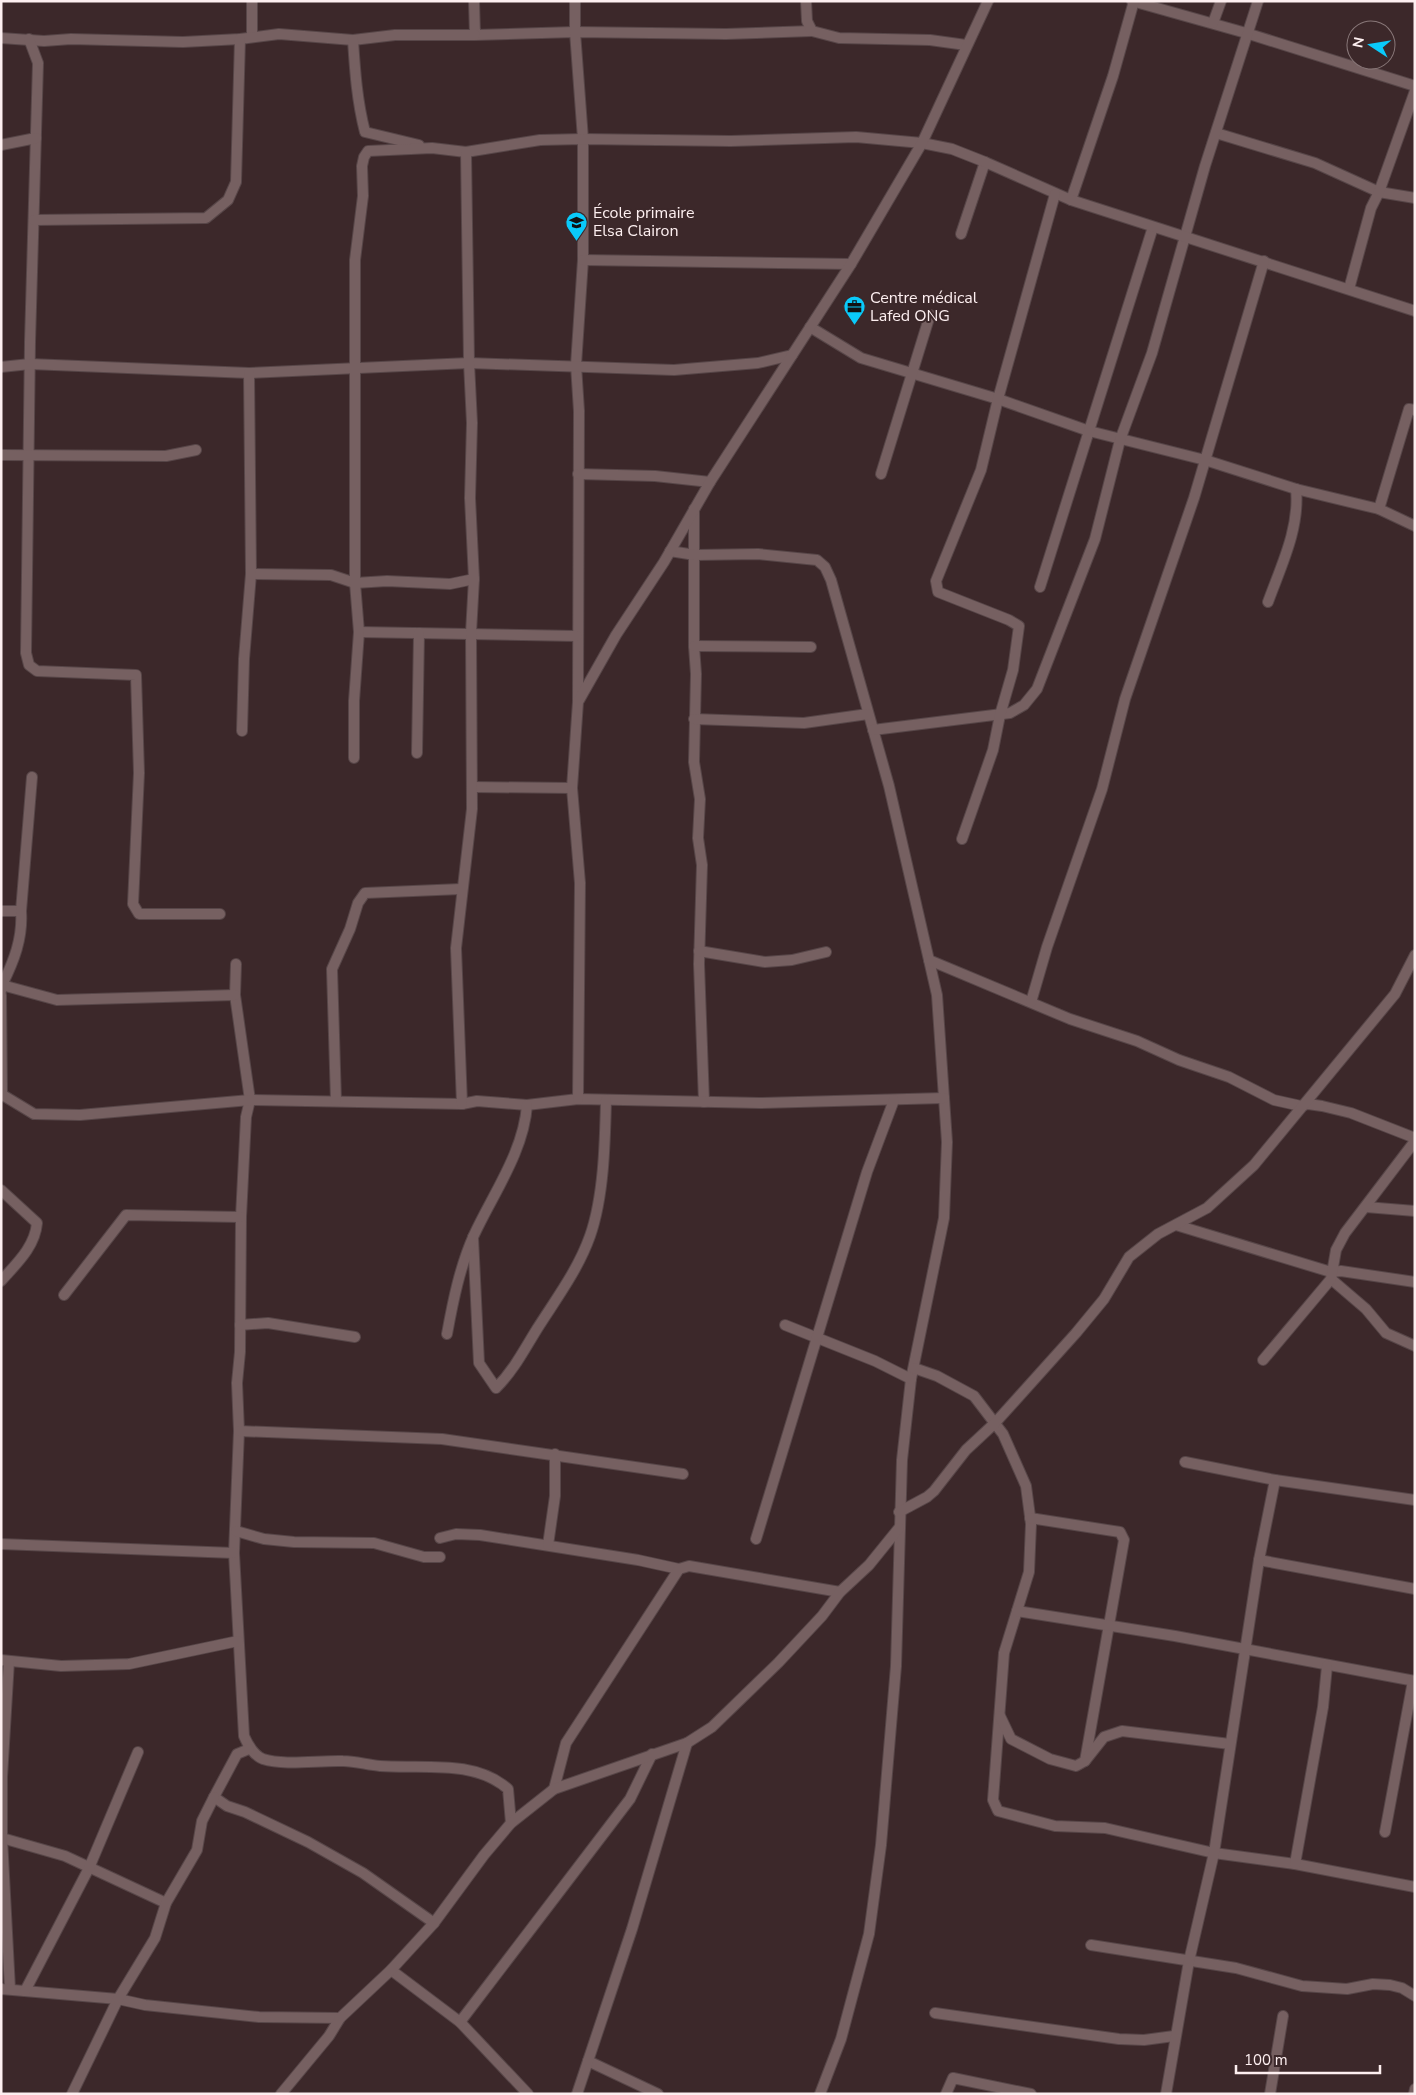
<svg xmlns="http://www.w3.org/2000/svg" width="1416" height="2095" font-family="'Nunito Sans',sans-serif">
	<rect width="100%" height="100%" fill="#3c282a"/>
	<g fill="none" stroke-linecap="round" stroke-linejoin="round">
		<defs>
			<g id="minor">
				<polyline points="252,1 252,37"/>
				<polyline points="474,1 475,35 575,32 726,34 812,31"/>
				<polyline points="575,1 575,32 583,139 583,260 576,365 579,411 578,701"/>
				<polyline points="806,1 807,21 812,31 839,38 930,40 966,45"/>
				<polyline points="1132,1 1246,33 1415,86"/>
				<polyline points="1213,23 1221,1"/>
				<polyline points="1,38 44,41 71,39 183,42 240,39 279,34 353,40 395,35 475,35"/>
				<polyline points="29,39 38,63 30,342 26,653 29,665 37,671 136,675 139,773 133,904 139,914 220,914"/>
				<path d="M353,40C355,71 357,101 365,132L419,145"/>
				<polyline points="1216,133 1315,163 1379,192 1415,198"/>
				<polyline points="1,145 36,138"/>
				<polyline points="1071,200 1113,76 1134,1"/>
				<polyline points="34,220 206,218 228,200 236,182 240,39"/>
				<polyline points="961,234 985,162"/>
				<polyline points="583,260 851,264"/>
				<polyline points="1349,289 1371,208 1379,192 1415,91"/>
				<polyline points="810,327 861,358 998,399 1089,431 1205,460 1296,489 1379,509 1415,526"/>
				<polyline points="1,367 30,364 249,373 469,363 674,370 758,363 792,355"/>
				<polyline points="1,455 166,456 196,450"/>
				<polyline points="578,474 655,476 710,482"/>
				<polyline points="881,474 930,315"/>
				<polyline points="694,509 694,646 696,674 694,762 700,799 698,838 702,865 699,964 704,1102"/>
				<polyline points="1379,509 1409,409 1415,410"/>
				<polyline points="670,551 695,555 758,554 817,560 825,567 831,580 889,786 937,995 947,1142 944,1218 911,1379 902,1460 896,1666 881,1845 869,1934 841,2039 820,2094"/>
				<polyline points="251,574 331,575 355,583 387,581 450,584 474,579"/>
				<polyline points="1040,587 1153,227"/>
				<path d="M1268,602C1281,566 1300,528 1296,489"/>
				<polyline points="359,632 577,636"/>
				<polyline points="694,646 811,647"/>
				<polyline points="694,719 804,723 868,714"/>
				<polyline points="873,730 1010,713 1024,705 1037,689 1095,539 1120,440 1152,353 1205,166 1258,1"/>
				<polyline points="242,731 244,659 251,574 249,373"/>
				<polyline points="417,753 419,633"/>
				<polyline points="354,758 354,701 359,632 355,583 355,260 363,196 362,166 364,157 368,151 432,148 466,152 540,140 583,139 731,141 856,137 922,143 952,149 985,162 1071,200 1415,311"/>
				<polyline points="472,787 572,788"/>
				<polyline points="962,839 993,750 1000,715 1013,670 1019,626 1009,620 938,592 936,581 981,470 998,399 1055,194"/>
				<polyline points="1,911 21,911"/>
				<polyline points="699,951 765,962 792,960 826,952"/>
				<polyline points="929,960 1070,1019 1137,1041 1179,1060 1229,1077 1274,1100 1301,1106 1308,1104 1322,1106 1351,1113 1415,1138"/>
				<path d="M236,964L235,995L250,1100L246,1117L241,1217L240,1352L237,1383L239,1431L234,1553L244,1736C248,1745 253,1755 263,1759C285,1766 319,1760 343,1761C355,1761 368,1765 380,1766C422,1769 474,1759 508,1789L511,1823"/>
				<path d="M2,985C14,961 23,938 21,911L32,777"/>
				<polyline points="1,991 2,985 57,1000 235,995"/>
				<polyline points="1,995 2,1095"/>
				<polyline points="1031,1002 1047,947 1102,789 1125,699 1194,498 1264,261"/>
				<polyline points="1,1094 34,1114 80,1115 250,1100 462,1104 477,1101 527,1105 578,1099 760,1103 944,1098"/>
				<polyline points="578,1099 580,883 572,788 578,702 616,635 664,562 710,482 851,264 922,143 988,1"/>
				<polyline points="336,1101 332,969 350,929 358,903 365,893 461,889"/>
				<polyline points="462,1104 456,948 472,809 471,633 474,579 470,498 472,423 469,363 466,152"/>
				<path d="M1,1190L37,1223C35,1247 16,1264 1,1281"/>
				<polyline points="1366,1207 1415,1211"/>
				<polyline points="1176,1225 1331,1272 1341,1271 1415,1282"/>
				<path d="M473,1237L479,1363L496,1388C514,1370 524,1350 537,1329C556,1299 578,1270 590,1236C604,1196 605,1142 606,1100"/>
				<polyline points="1331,1279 1366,1309 1386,1333 1415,1346"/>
				<polyline points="64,1295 126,1215 241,1217"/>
				<polyline points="240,1325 268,1323 355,1337"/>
				<polyline points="785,1325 875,1361 911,1379"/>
				<path d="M447,1334C453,1301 460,1266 474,1235C493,1194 524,1151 527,1105"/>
				<polyline points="1263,1360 1331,1279 1336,1250 1345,1233 1415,1141"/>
				<polyline points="914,1368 937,1376 974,1396 1003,1434 1026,1486 1031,1524 1029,1572 1004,1653 993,1800 998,1811 1055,1826 1105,1828 1214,1853 1295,1864 1415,1887"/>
				<polyline points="239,1431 442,1439 683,1474"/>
				<polyline points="1185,1462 1275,1480 1415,1500"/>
				<polyline points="899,1512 927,1497 934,1491 966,1450 995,1423 1076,1333 1104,1299 1129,1257 1158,1234 1207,1208 1254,1165 1395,994 1415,955"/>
				<polyline points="1030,1518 1120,1532 1124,1540 1085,1761"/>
				<polyline points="236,1531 264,1539 294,1542 374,1543 424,1557 440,1557"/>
				<polyline points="440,1538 456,1534 480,1535 638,1560 679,1569"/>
				<polyline points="756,1539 867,1172 894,1100"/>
				<polyline points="1,1544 234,1553"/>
				<polyline points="548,1545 555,1496 555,1454"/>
				<polyline points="1259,1560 1415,1589"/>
				<polyline points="1017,1611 1175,1636 1415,1681"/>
				<polyline points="1,1660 61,1666 129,1664 238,1641"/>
				<polyline points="9,1661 2,1777 2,1838 10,1989"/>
				<polyline points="1000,1716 1011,1739 1050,1759 1076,1766 1085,1761 1104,1737 1122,1731 1230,1744"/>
				<polyline points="249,1749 237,1754 214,1797 227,1806 245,1812 308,1842 363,1873 434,1923"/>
				<polyline points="554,1789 566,1743 679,1569 689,1566 840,1592"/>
				<polyline points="1385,1832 1413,1681"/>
				<polyline points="2,1838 65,1856 166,1903"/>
				<polyline points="1295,1864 1323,1707 1327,1666"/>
				<polyline points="1091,1945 1236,1968 1302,1986 1347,1989 1373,1984 1390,1985 1402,1988 1415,1996"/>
				<polyline points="391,1970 460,2022 528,2094"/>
				<polyline points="1,1989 118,1999 145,2005 259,2017 340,2018"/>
				<polyline points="25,1991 89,1868 138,1752"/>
				<polyline points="935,2013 1119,2039 1144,2040 1174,2036"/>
				<polyline points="460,2022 630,1799 652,1754"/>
				<polyline points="588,2061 658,2094"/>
				<polyline points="72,2094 118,1999 155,1938 166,1903 197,1850 202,1821 214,1797"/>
				<polyline points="281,2094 329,2036 340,2018 391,1970 434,1923 484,1855 511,1823 554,1789 687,1743 712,1727 778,1663 822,1616 840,1592 869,1565 899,1528"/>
				<polyline points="577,2094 632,1929 687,1743"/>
				<polyline points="946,2094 953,2078 1031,2094"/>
				<polyline points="1166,2094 1189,1961 1214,1853 1259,1560 1275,1480"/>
				<polyline points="1270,2094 1283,2016"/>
				<polyline points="1414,2094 1415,2089"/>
			</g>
		</defs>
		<use href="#minor" stroke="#574648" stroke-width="12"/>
		<use href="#minor" stroke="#766061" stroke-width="10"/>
	</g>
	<defs>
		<symbol id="school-pin" viewBox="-11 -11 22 30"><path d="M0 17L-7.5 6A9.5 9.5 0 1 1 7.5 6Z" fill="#0acafa" stroke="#3c282a"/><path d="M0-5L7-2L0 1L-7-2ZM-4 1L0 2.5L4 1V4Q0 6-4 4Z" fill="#111"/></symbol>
		<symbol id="office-pin" viewBox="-11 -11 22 30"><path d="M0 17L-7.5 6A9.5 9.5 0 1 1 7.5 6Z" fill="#0acafa" stroke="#3c282a"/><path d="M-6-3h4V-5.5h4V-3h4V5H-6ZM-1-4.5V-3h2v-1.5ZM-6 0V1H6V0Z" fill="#111"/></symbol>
	</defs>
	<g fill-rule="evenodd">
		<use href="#school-pin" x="564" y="210" width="25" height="34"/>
		<use href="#office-pin" x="842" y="294" width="25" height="34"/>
	</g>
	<g text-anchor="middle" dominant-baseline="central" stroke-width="4" stroke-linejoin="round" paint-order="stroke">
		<g font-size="16" fill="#fdeff0" stroke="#3c282a" text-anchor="start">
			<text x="593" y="213">École primaire<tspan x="593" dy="18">Elsa Clairon</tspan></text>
			<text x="870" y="298">Centre médical<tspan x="870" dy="18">Lafed ONG</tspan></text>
		</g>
	</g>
	<rect width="1416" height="2095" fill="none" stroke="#fdeff0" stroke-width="5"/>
	<g transform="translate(1371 45) rotate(282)"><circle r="24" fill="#3c282a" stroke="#897879"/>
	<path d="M0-4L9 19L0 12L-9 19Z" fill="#0acafa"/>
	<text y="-8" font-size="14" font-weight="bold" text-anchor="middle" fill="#fdeff0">N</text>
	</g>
	<path d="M1236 2065v8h144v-8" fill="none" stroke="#fdeff0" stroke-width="2.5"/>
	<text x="1244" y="2065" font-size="15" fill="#fdeff0" stroke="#3c282a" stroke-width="4" paint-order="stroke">100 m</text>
</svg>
